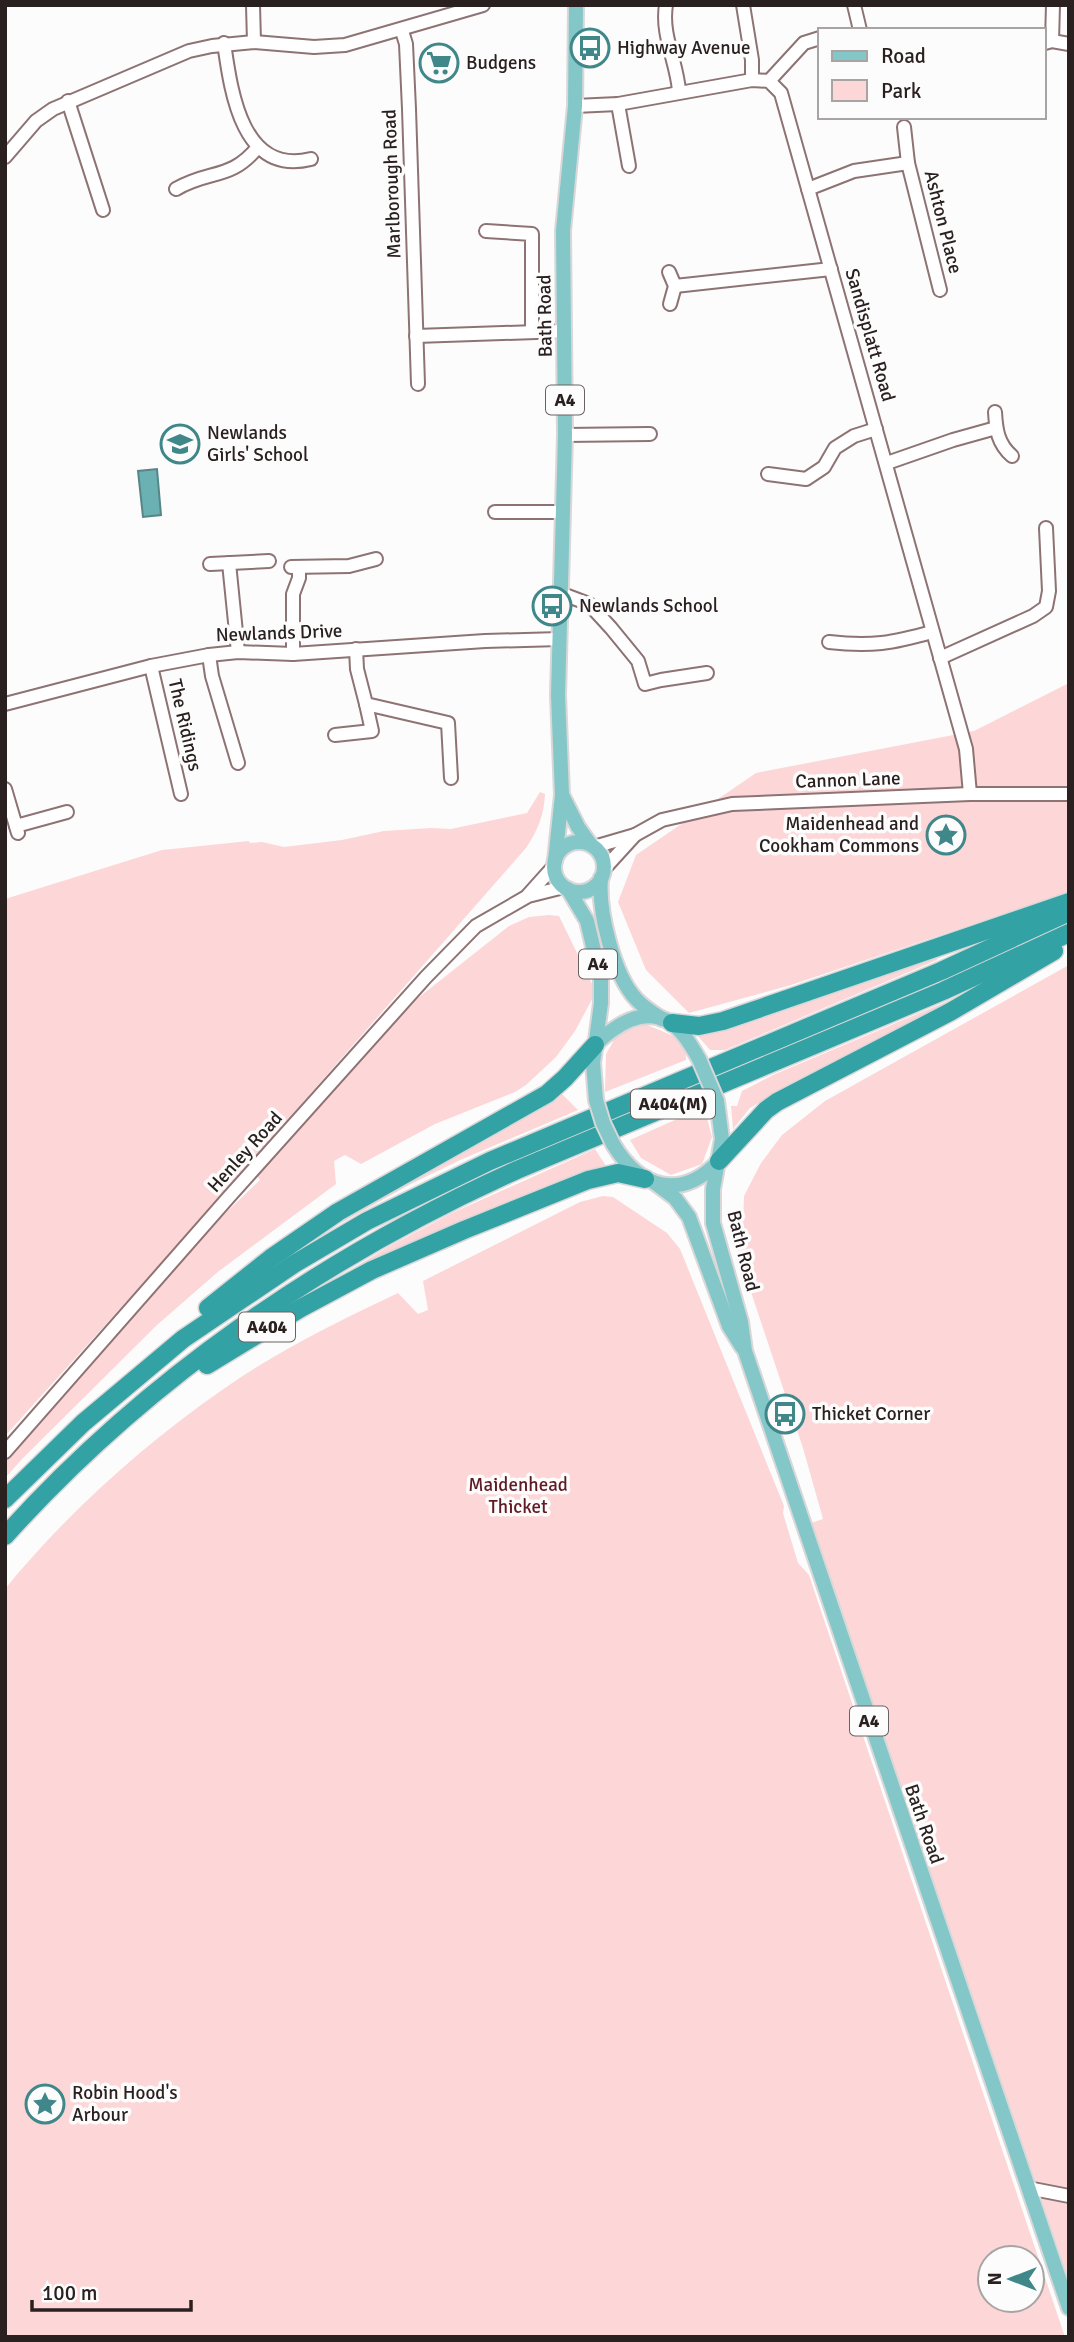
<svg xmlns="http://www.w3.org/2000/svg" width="1074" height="2342" font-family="Signika,sans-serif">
	<rect width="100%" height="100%" fill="#fcfcfc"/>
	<g fill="#fdd6d7" fill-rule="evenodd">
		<polygon points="1069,683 1069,891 1060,895 791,985 689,1013 646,970 618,902 636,855 756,773 974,731"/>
		<path d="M540,792L545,794C544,815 538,830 526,848L182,1240L5,1436V899L162,850L249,841L250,843L262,842L284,847L342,840L384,831L431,828L451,829L527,813Z"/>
		<polygon points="549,915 559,916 596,992 575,1031 556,1057 526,1085 515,1092 435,1124 361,1164 345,1155 334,1161 336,1184 219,1271 157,1325 23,1458 5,1478 5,1461 214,1224 260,1180 256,1175 418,998 509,926 529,917"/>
		<polygon points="936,956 937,960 725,1050 710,1050 697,1035 742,1023"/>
		<polygon points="1069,965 1069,2280 811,1523 823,1519 803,1448 734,1241 743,1224 744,1196 761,1163 782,1135 825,1101"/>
		<polygon points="948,1001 950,1003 793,1082 750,1108 733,1129 731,1106 737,1106 742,1091 773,1075"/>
		<polygon points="645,1024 671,1035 685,1047 686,1060 605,1092 606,1054 617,1035"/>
		<polygon points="559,1091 578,1110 460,1160 409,1185 318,1236 332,1224"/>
		<polygon points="704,1107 712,1137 702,1164 671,1175 641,1158 630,1140"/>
		<polygon points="595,1149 606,1166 562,1182 299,1301 388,1247 452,1213"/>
		<path d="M603,1196L613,1197L667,1233L680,1249L784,1506L783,1513L798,1563L809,1575L1065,2337H5V1589C67,1513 144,1444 225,1388C279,1350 339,1321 398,1293L418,1314L428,1310L423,1281L580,1202ZM1032,2258V2300H990V2258Z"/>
	</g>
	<polygon fill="#6bb0b2" stroke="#588586" stroke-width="2" points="157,469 161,515 143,517 138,471"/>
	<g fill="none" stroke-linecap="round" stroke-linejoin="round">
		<defs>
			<g id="minor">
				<polyline points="253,5 254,42"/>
				<path d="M666,5C661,35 677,62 679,91"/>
				<polyline points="743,5 752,60 752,80"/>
				<polyline points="854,5 860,30"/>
				<polyline points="402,31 406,44 409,109 418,384"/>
				<polyline points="1052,41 1053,5"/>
				<path d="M224,43C231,92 242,176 311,159"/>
				<polyline points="1045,43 1052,41 1069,44"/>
				<polyline points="769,81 804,43 820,38"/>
				<polyline points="68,101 103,210"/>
				<polyline points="618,104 629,166"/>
				<polyline points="575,106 618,104 752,80 769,81 781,93 966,749 970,794"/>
				<polyline points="904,127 908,163 940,290"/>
				<polyline points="5,157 36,121 53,109 189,51 212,46 254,42 314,47 345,45 483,5"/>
				<path d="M176,189C210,169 230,181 258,147"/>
				<polyline points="808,189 854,171 908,163"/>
				<polyline points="486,231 532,234 532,332"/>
				<polyline points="669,272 675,286 670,304"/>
				<polyline points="675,286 831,269"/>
				<polyline points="416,336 564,331"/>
				<path d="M995,412C996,430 998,444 1012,456"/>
				<polyline points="565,435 650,434"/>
				<polyline points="887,463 953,440 996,428"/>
				<polyline points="768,474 806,479 824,467 835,448 854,436 876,429"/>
				<polyline points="495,512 562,512"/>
				<polyline points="229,563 238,652"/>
				<polyline points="210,564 269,561"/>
				<polyline points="291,567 349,566 376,559"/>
				<polyline points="560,593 589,604 611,628 638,661 645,684 661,680 707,673"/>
				<path d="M829,642C871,647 893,643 932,632"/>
				<polyline points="356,649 357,669 366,704 448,723 451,778"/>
				<polyline points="293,654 293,594 299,578 299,567"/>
				<polyline points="209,655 212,676 238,763"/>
				<polyline points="940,658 1033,616 1046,607 1049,591 1046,528"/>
				<polyline points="151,666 181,794"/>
				<polyline points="5,704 151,666 209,655 238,652 293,654 485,641 560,639"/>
				<polyline points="335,735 372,731 366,704"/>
				<polyline points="5,789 18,833"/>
				<polyline points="16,826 67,812"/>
				<polyline points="594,847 635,835 662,820 732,804 970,794 1069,794"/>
				<polyline points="604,869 635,835"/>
				<polyline points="528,895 554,866"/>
				<polyline points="5,1452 228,1198 426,977 476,926 528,896 564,887"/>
				<polyline points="1028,2188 1069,2196"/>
			</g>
			<g id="major">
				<polyline points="562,795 578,827 590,844"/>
				<circle cx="579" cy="867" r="25"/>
				<polyline points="555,861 562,795 558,695 565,435 563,231 575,106 576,5"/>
				<path d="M601,878C598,910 613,974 636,999C643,1007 653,1013 662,1019"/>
				<polyline points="568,889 587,921 601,980 601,1003 593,1063 596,1100"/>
				<path d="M595,1045C614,1026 644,1005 671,1023C683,1031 692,1047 699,1059"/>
				<polyline points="717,1101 722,1139 713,1189 713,1223 741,1322 745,1351 1069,2308"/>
				<path d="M613,1144C640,1189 681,1201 719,1161"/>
				<polyline points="655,1183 675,1198 689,1217 729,1326 742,1347"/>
			</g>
			<g id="highway">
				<polyline points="672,1023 699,1026 723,1021 1069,902"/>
				<polyline points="719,1161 766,1110 777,1102 950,1012 1054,951"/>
				<polyline points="208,1308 271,1258 338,1212 547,1094 565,1078 595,1045"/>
				<polyline points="207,1365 301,1308 372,1270 464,1230 588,1180 618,1173 645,1179"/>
				<polyline points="5,1499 83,1423 183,1339 294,1264 367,1221 490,1161 941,971 1069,912"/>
				<path d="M5,1536C147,1378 324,1257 517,1170L943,991L1069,933"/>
			</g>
		</defs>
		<use href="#minor" stroke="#8e7374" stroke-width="16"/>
		<use href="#major" stroke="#d9d7d7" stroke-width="18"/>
		<use href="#highway" stroke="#d9d7d7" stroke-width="21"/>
		<use href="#minor" stroke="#fff" stroke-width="12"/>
		<use href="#major" stroke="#84c7c9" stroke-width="14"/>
		<use href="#highway" stroke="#32a2a5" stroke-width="18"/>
		<defs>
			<g id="major-bridge">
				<polyline points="699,1059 717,1101"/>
				<polyline points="596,1100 603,1123 613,1144"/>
			</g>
		</defs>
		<use href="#major-bridge" stroke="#d9d7d7" stroke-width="18" stroke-linecap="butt"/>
		<use href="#major-bridge" stroke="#84c7c9" stroke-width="14"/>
	</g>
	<defs>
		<symbol id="bus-ring" viewBox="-11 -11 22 22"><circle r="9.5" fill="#fcfcfc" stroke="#3f8789" stroke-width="1.5"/><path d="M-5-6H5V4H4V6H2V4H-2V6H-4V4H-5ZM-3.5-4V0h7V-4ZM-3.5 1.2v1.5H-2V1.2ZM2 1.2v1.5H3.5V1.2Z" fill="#3f8789"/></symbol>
		<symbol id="supermarket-ring" viewBox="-11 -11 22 22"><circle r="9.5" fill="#fcfcfc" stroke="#3f8789" stroke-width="1.5"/><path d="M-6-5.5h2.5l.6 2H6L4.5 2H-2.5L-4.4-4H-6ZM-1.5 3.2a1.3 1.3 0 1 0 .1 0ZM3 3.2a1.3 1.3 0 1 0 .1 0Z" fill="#3f8789"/></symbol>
		<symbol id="school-ring" viewBox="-11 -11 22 22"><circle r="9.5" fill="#fcfcfc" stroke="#3f8789" stroke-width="1.5"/><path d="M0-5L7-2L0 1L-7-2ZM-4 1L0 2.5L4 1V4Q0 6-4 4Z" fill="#3f8789"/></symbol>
		<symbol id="sight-ring" viewBox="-11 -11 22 22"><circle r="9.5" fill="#fcfcfc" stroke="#3f8789" stroke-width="1.5"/><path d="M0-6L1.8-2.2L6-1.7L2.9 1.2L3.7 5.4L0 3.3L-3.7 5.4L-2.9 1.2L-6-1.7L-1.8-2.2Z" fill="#3f8789"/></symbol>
	</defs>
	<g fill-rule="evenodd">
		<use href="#bus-ring" x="568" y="26" width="44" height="44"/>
		<use href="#supermarket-ring" x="417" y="41" width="44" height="44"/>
		<use href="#school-ring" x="158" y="422" width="44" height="44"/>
		<use href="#bus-ring" x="530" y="584" width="44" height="44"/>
		<use href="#sight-ring" x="924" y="813" width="44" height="44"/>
		<use href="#bus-ring" x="763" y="1392" width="44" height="44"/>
		<use href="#sight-ring" x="23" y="2082" width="44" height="44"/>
	</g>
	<g text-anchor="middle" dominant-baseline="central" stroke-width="7" stroke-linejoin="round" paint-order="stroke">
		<g fill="#fcfcfc" stroke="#6a6262" stroke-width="2">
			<rect x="546" y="385.5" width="38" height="29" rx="5"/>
			<rect x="579" y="949.5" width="38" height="29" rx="5"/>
			<rect x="631" y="1089.5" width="84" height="29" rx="5"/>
			<rect x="239" y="1312.5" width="56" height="29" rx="5"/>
			<rect x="850" y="1706.5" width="38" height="29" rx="5"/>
		</g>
		<g font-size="18" font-weight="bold" fill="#2b2020">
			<text x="565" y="400">A4</text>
			<text x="598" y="964">A4</text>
			<text x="673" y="1104">A404(M)</text>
			<text x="267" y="1327">A404</text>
			<text x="869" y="1721">A4</text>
		</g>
		<g font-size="19" fill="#2b2020" stroke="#fcfcfc" text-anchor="start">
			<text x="617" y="48">Highway Avenue</text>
			<text x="466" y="63">Budgens</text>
			<text x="207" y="433">Newlands<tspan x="207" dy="22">Girls' School</tspan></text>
			<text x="579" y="606">Newlands School</text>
			<text x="919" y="824" text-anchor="end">Maidenhead and<tspan x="919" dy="22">Cookham Commons</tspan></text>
			<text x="812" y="1414">Thicket Corner</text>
			<text x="72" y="2093">Robin Hood's<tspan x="72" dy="22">Arbour</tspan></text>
		</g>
		<g font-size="19" fill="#2b2020" stroke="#fcfcfc">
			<text transform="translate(392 184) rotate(-92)">Marlborough Road</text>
			<text transform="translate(943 222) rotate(76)">Ashton Place</text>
			<text transform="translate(545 316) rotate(-91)">Bath Road</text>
			<text transform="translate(870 335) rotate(74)">Sandisplatt Road</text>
			<text transform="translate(279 633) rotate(-2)">Newlands Drive</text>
			<text transform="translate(185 725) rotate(77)">The Ridings</text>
			<text transform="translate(848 780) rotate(-2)">Cannon Lane</text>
			<text transform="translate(245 1152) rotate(-48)">Henley Road</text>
			<text transform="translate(743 1251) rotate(76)">Bath Road</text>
			<text transform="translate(924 1824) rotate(71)">Bath Road</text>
		</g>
		<g font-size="19" fill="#601a24" stroke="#fcfcfc">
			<text x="518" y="1485">Maidenhead<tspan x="518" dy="22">Thicket</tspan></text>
		</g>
	</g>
	<rect width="1074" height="2342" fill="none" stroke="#2b2020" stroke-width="14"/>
	<rect x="818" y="28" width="228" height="91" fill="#fcfcfc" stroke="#a8a4a4" stroke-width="2"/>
	<rect x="832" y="51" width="35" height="10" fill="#84c7c9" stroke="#a8a4a4" stroke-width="2"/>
	<text x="881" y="63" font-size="21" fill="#2b2020">Road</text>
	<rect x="832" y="80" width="35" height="21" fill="#fdd6d7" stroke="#a8a4a4" stroke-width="2"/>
	<text x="881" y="98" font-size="21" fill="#2b2020">Park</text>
	<g transform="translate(1011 2279) rotate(270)"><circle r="33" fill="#fcfcfc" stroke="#a8a4a4" stroke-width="2"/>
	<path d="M0-5L12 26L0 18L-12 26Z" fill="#3f8789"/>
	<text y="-10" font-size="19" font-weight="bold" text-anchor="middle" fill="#2b2020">N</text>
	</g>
	<path d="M32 2300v10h159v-10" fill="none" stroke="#2b2020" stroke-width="3.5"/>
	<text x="42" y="2300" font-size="21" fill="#2b2020" stroke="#fcfcfc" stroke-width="5" paint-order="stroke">100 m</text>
</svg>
